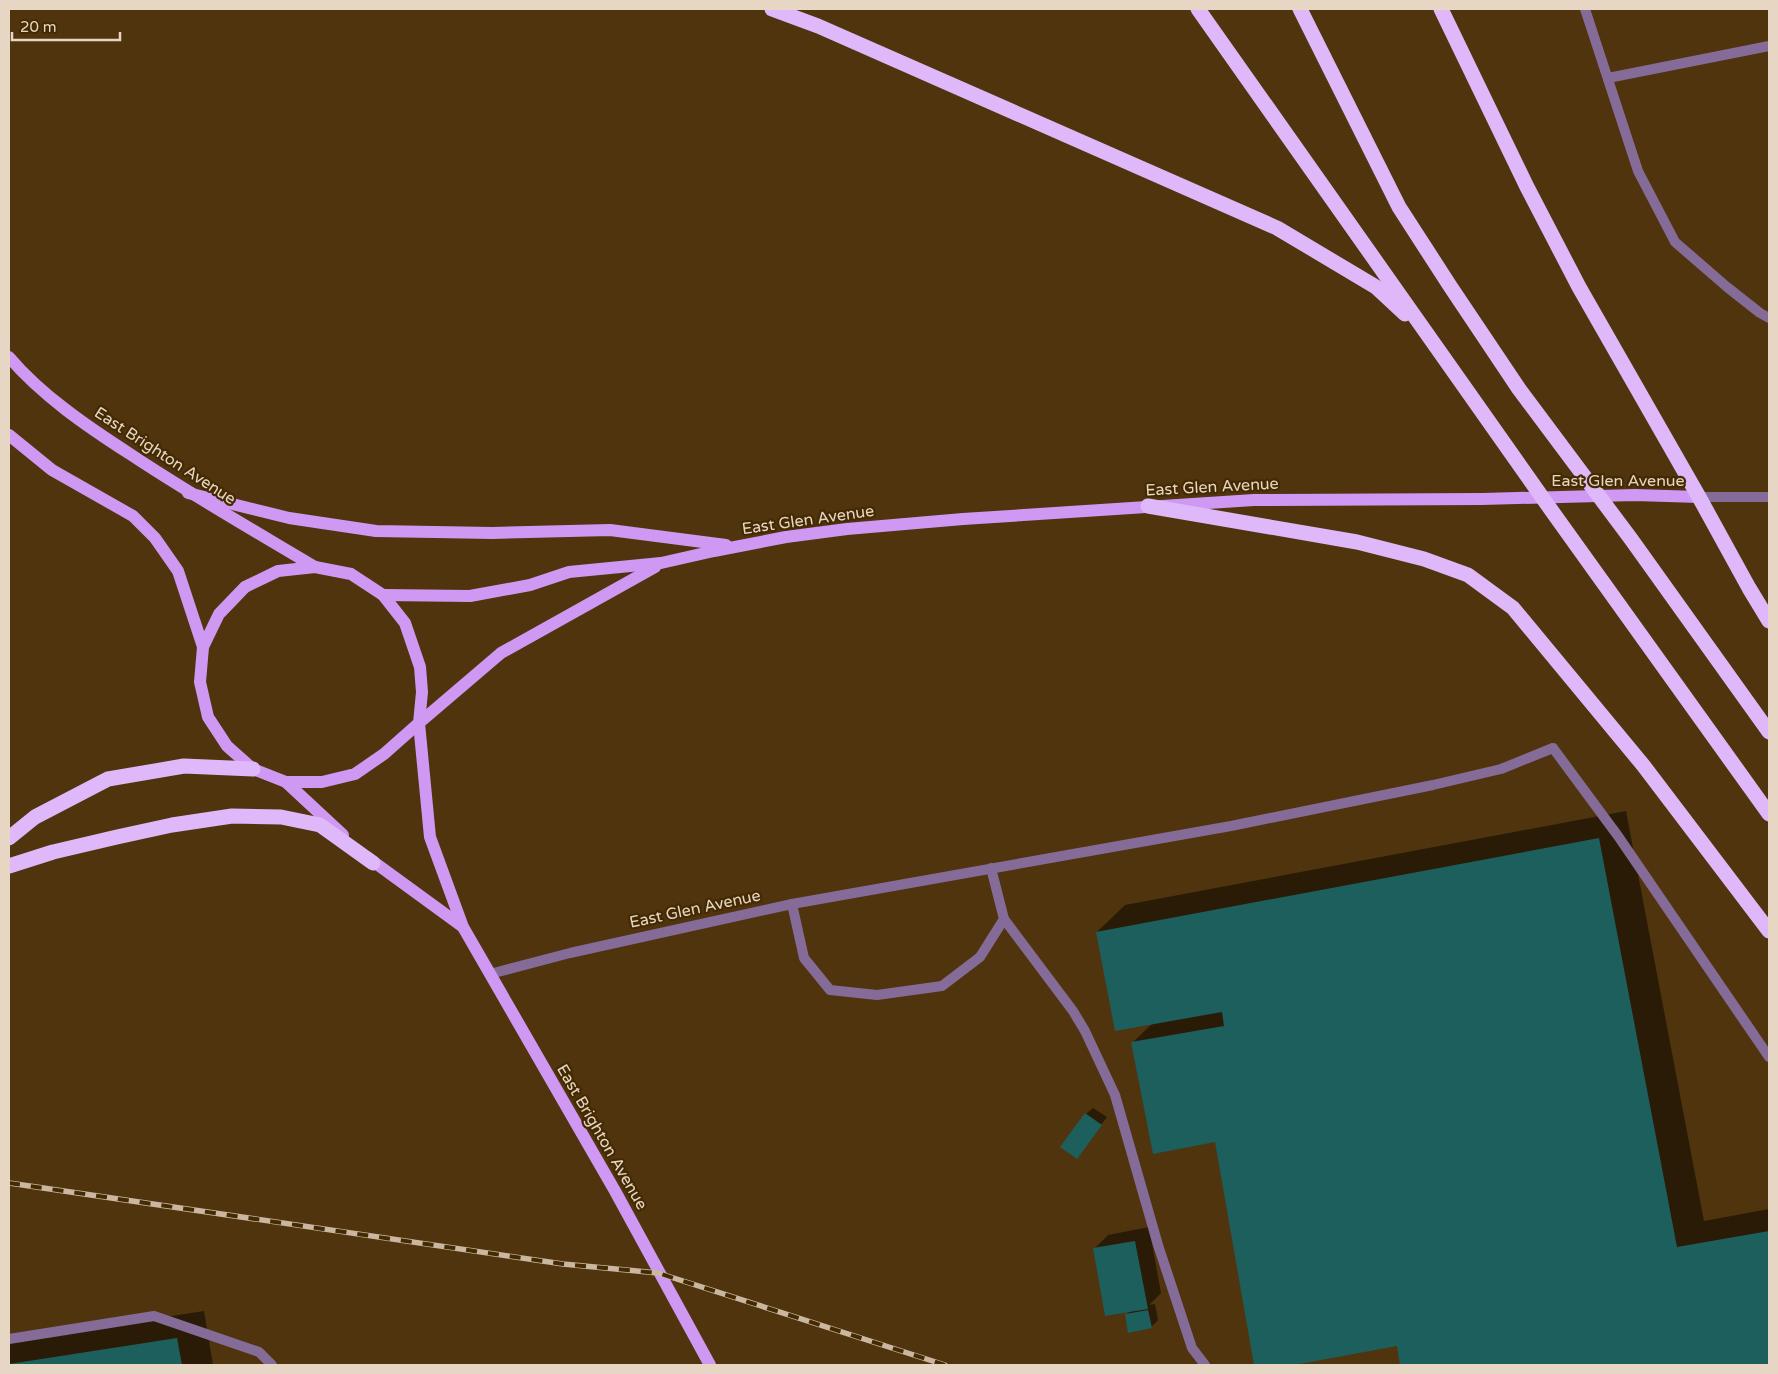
<svg xmlns="http://www.w3.org/2000/svg" width="1778" height="1374" font-family="'Varela Round',sans-serif">
	<rect width="100%" height="100%" fill="#4f340e"/>
	<g fill="#0007">
		<polygon points="1626,811 1704,1221 1769,1209 1769,1365 1401,1365 1398,1345 1288,1365 1256,1365 1216,1140 1133,1042 1152,1024 1097,932 1125,905"/>
		<polygon points="1093,1108 1107,1117 1076,1158 1086,1114"/>
		<polygon points="1149,1227 1161,1293 1149,1305 1155,1304 1158,1320 1151,1327 1126,1315 1131,1310 1094,1249 1108,1235"/>
		<polygon points="204,1311 213,1365 9,1365 9,1341"/>
	</g>
	<g fill="#1d5f5c">
		<polygon points="1599,838 1677,1247 1769,1231 1769,1365 1400,1365 1397,1346 1294,1365 1254,1365 1215,1142 1153,1154 1131,1042 1224,1026 1222,1012 1115,1031 1096,932"/>
		<polygon points="1085,1113 1102,1125 1077,1159 1060,1147"/>
		<polygon points="1135,1241 1148,1309 1105,1316 1093,1248"/>
		<polygon points="1148,1310 1152,1328 1128,1333 1125,1314"/>
		<polygon points="177,1338 182,1365 9,1365 9,1364"/>
	</g>
	<g fill="none" stroke-linecap="round" stroke-linejoin="round">
		<g stroke="#856b97" stroke-width="10">
			<polyline points="1585,9 1638,171 1675,242 1727,287 1760,313 1769,318"/>
			<polyline points="1608,78 1769,46"/>
			<polyline points="1553,748 1618,836 1769,1057"/>
			<polyline points="792,904 804,958 830,990 877,995 942,986 980,957 1004,919 991,868"/>
			<polyline points="1004,919 1073,1011 1085,1031 1115,1095 1158,1245 1192,1348 1205,1365"/>
			<polyline points="9,1339 154,1316 259,1352 272,1365"/>
		</g>
		<g stroke="#856b97" stroke-width="10">
			<polyline points="1699,497 1769,497"/>
			<polyline points="490,974 570,953 792,904 1231,826 1433,785 1501,769 1553,748"/>
		</g>
		<g stroke="#cf98f2" stroke-width="12">
			<path d="M9,357C41,395 88,427 130,454C190,494 253,530 315,567"/>
			<polyline points="9,435 52,470 133,516 155,538 178,571 203,647"/>
			<polyline points="188,493 289,518 376,531 492,533 610,530 726,545"/>
			<polygon points="315,567 351,574 383,595 405,623 420,667 422,692 419,723 384,754 355,774 322,782 286,782 253,769 227,746 208,717 200,682 203,647 219,614 245,587 278,571"/>
			<polyline points="655,567 501,653 419,723 430,837 463,927 615,1191 710,1365"/>
			<polyline points="383,595 470,596 530,585 569,572 661,563 714,551 786,537 847,529 963,519 1254,500 1482,499 1635,495 1699,497"/>
			<polyline points="286,782 343,835"/>
			<polyline points="367,857 463,927"/>
		</g>
		<g stroke="#dfb8f9" stroke-width="15">
			<polyline points="772,9 818,26 1277,228 1376,287 1405,314"/>
			<polyline points="1198,9 1554,514 1769,814"/>
			<polyline points="1300,9 1399,207 1450,286 1519,389 1631,539 1769,732"/>
			<polyline points="1441,9 1527,187 1579,287 1699,497 1749,588 1769,621"/>
			<polyline points="1148,506 1357,542 1424,559 1468,575 1513,608 1643,765 1769,931"/>
			<polyline points="9,838 35,817 108,779 184,766 253,769"/>
			<polyline points="9,866 53,852 117,837 172,825 232,816 281,817 320,825 373,863"/>
		</g>
		<defs>
			<polyline id="rail" points="9,1183 563,1264 658,1273 945,1365"/>
		</defs>
		<use href="#rail" stroke="#cab7a0" stroke-width="5.5"/>
		<use href="#rail" stroke="#442a02" stroke-width="4" stroke-dasharray="11" stroke-linecap="butt"/>
	</g>
	<g text-anchor="middle" dominant-baseline="central" stroke-width="4.5" stroke-linejoin="round" paint-order="stroke">
		<g font-size="16" fill="#e7d6c3" stroke="#442a02">
			<text transform="translate(165 456) rotate(33)">East Brighton Avenue</text>
			<text x="1618" y="481">East Glen Avenue</text>
			<text transform="translate(1212 487) rotate(-3)">East Glen Avenue</text>
			<text transform="translate(808 520) rotate(-8)">East Glen Avenue</text>
			<text transform="translate(695 909) rotate(-12)">East Glen Avenue</text>
			<text transform="translate(602 1137) rotate(60)">East Brighton Avenue</text>
		</g>
	</g>
	<rect width="1778" height="1374" fill="none" stroke="#e7d6c3" stroke-width="20"/>
	<path d="M12 32v8h108v-8" fill="none" stroke="#e7d6c3" stroke-width="2.5"/>
	<text x="20" y="32" font-size="15" fill="#e7d6c3" stroke="#442a02" stroke-width="4" paint-order="stroke">20 m</text>
</svg>
